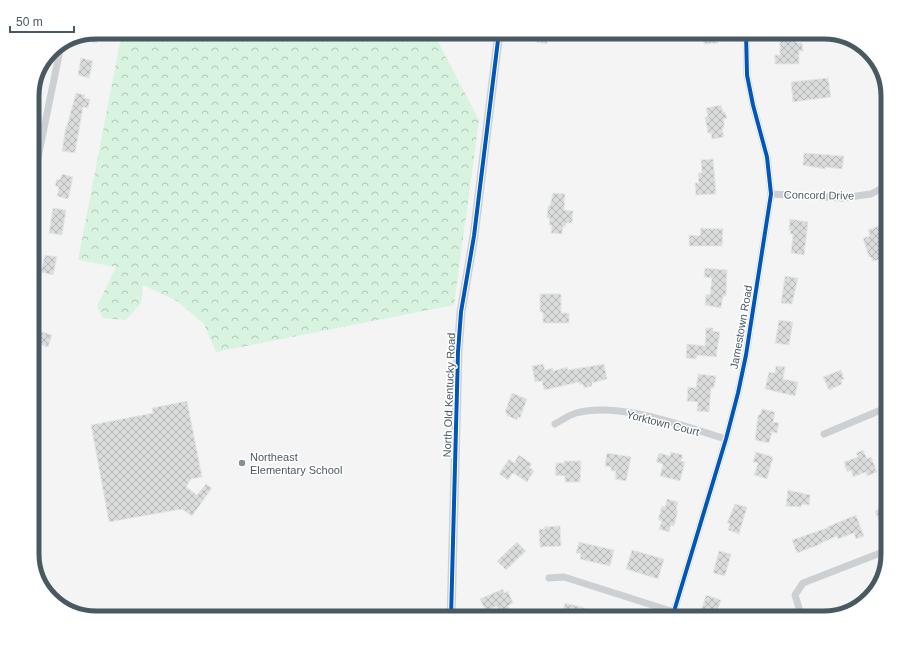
<svg xmlns="http://www.w3.org/2000/svg" width="920" height="650" font-family="Helvetica,sans-serif">
	<defs>
		<pattern id="forest-crowns" width="20" height="18" patternUnits="userSpaceOnUse"><rect width="20" height="18" fill="#d8f3df"/><path d="M2 6a3 3 0 1 1 6 0M12 15a3 3 0 1 1 6 0" fill="none" stroke="#b1c8b8"/></pattern>
		<pattern id="building-cross-hatch" width="8" height="8" patternUnits="userSpaceOnUse"><rect width="8" height="8" fill="#dadcdc"/><path d="M0 0l8 8M0 8l8-8" fill="none" stroke="#b3b5b6"/></pattern>
	</defs>
	<rect width="100%" height="100%" fill="#f4f4f4"/>
	<polygon fill="url(#forest-crowns)" points="122,32 155,32 155,35 212,32 433,32 479,120 454,305 216,352 204,324 177,301 143,285 141,303 126,320 103,318 97,306 116,267 78,260"/>
	<g fill="url(#building-cross-hatch)" stroke="#e5e6e7">
		<polygon points="96,32 100,32 97,43 77,39"/>
		<polygon points="538,32 548,32 547,44 536,42"/>
		<polygon points="698,32 716,32 718,43 704,44 703,39 698,39"/>
		<polygon points="780,37 797,37 797,43 802,43 803,51 799,51 799,64 775,64 775,55 780,55"/>
		<polygon points="81,58 93,61 89,78 78,75"/>
		<polygon points="828,78 831,97 793,102 791,82"/>
		<polygon points="76,93 85,95 84,98 90,99 88,108 83,107 75,153 62,151 66,126 67,126"/>
		<polygon points="721,105 723,112 725,112 727,118 724,119 724,128 722,129 724,137 712,139 711,133 708,133 705,117 708,117 706,108"/>
		<polygon points="804,153 844,156 842,169 825,167 825,169 803,165"/>
		<polygon points="713,159 716,194 696,195 695,183 699,183 698,173 702,173 701,160"/>
		<polygon points="62,174 73,177 68,199 57,196 59,187 55,186 57,179 60,180"/>
		<polygon points="553,193 565,194 564,210 573,211 572,223 566,223 566,226 563,226 562,234 551,233 552,225 549,225 550,218 547,218 548,206 550,206"/>
		<polygon points="53,208 66,210 62,235 49,233"/>
		<polygon points="790,219 808,222 804,255 791,253 793,234 790,234 791,230 789,230"/>
		<polygon points="888,223 888,253 880,256 881,259 873,261 871,257 869,257 863,238 870,236 868,230"/>
		<polygon points="701,228 723,229 722,246 689,246 689,235 700,236"/>
		<polygon points="45,255 57,257 53,275 41,272"/>
		<polygon points="705,268 727,270 726,296 723,296 721,308 705,305 706,294 710,295 712,278 704,277"/>
		<polygon points="785,276 798,278 792,304 781,303"/>
		<polygon points="540,294 561,294 561,313 569,313 569,323 543,323 543,312 540,312"/>
		<polygon points="779,320 793,322 789,345 775,343"/>
		<polygon points="706,328 713,328 713,331 720,332 716,357 697,355 696,359 686,358 687,344 705,346"/>
		<polygon points="32,329 52,335 48,347 32,342"/>
		<polygon points="543,364 545,370 553,368 553,371 567,367 568,370 604,364 607,379 592,383 592,386 584,388 583,384 580,385 579,382 544,390 542,381 535,382 532,366"/>
		<polygon points="776,366 785,367 783,379 798,382 795,396 765,389 769,372 775,373"/>
		<polygon points="841,370 844,379 841,380 842,384 829,390 823,377"/>
		<polygon points="698,374 716,376 714,388 711,388 709,412 697,411 698,402 687,401 688,387 696,388"/>
		<polygon points="512,393 527,399 520,418 518,417 517,420 506,415 507,413 505,412"/>
		<polygon points="187,401 202,477 191,479 186,487 197,495 206,484 212,488 192,516 182,509 109,522 91,425 153,413 152,408"/>
		<polygon points="762,409 775,412 773,422 779,423 777,433 772,432 769,443 755,440 758,415 760,415"/>
		<polygon points="863,450 867,459 871,457 877,472 867,476 866,472 853,477 851,470 847,472 844,462 858,457 856,453"/>
		<polygon points="671,452 683,455 681,461 685,462 680,481 660,476 663,464 656,462 659,453 670,456"/>
		<polygon points="756,452 773,457 767,479 754,475 758,463 753,462"/>
		<polygon points="607,453 631,457 626,481 615,479 616,471 611,471 611,467 605,466"/>
		<polygon points="519,455 532,464 529,467 534,471 527,482 513,473 508,480 499,474 509,459 514,463"/>
		<polygon points="564,461 581,461 580,482 565,482 565,476 555,475 556,463 564,463"/>
		<polygon points="788,490 810,495 809,505 802,504 801,507 786,506"/>
		<polygon points="667,499 678,502 676,510 678,510 674,526 671,525 669,532 659,529 662,521 658,520 662,506 665,507"/>
		<polygon points="735,504 747,507 739,534 728,530 730,524 727,523"/>
		<polygon points="888,505 888,517 885,518 887,522 881,525 875,511"/>
		<polygon points="856,515 864,536 856,539 854,533 838,539 837,536 821,543 821,544 797,553 792,540 827,528 827,527"/>
		<polygon points="560,526 561,546 540,547 539,529 545,529 544,527"/>
		<polygon points="517,542 526,551 506,570 497,561"/>
		<polygon points="579,542 614,550 610,566 580,559 581,554 576,553"/>
		<polygon points="632,550 664,559 658,579 626,569"/>
		<polygon points="719,551 731,554 725,576 713,573"/>
		<polygon points="503,589 504,593 508,591 513,603 508,606 514,618 502,618 497,606 486,611 480,599"/>
		<polygon points="706,595 721,600 715,618 699,618"/>
		<polygon points="565,603 585,608 583,618 561,618"/>
	</g>
	<g fill="none" stroke-linecap="round" stroke-linejoin="round">
		<g stroke="#cdd0d3" stroke-width="7">
			<polyline points="771,194 842,198 871,194 888,185"/>
			<polyline points="32,200 34,177 61,45"/>
			<path d="M555,424C562,420 569,415 576,413C619,401 685,427 726,439"/>
			<polyline points="824,434 888,407"/>
			<polyline points="549,578 564,577 674,612"/>
			<polyline points="672,618 726,439 738,393 746,355 771,194 767,157 753,105 747,75 746,32"/>
			<polyline points="802,618 795,595 803,583 888,550"/>
		</g>
		<polyline stroke="#ced1d4" stroke-width="9" points="451,618 458,352 461,312 474,236 499,32"/>
		<defs>
			<g id="cycleway">
				<polyline points="451,618 458,352 461,312 474,236 499,32"/>
				<polyline points="672,618 726,439 738,393 746,355 771,194 767,157 753,105 747,75 746,32"/>
			</g>
		</defs>
		<use href="#cycleway" stroke="#fff" stroke-width="6"/>
		<use href="#cycleway" stroke="#0057b8" stroke-width="4"/>
	</g>
	<circle fill="#858f95" stroke="#fff" stroke-width="1.5" cx="242" cy="463" r="4"/>
	<g text-anchor="middle" dominant-baseline="central" stroke-width="3" stroke-linejoin="round" paint-order="stroke">
		<g font-size="11" fill="#495962" stroke="#fff">
			<text transform="translate(819 195) rotate(1)">Concord Drive</text>
			<text transform="translate(741 327) rotate(-80)">Jamestown Road</text>
			<text transform="translate(449 395) rotate(-88)">North Old Kentucky Road</text>
			<text transform="translate(663 423) rotate(14)">Yorktown Court</text>
		</g>
		<g font-size="11" fill="#495962" stroke="#fff" text-anchor="start">
			<text x="250" y="457">Northeast<tspan x="250" dy="13">Elementary School</tspan></text>
		</g>
	</g>
	<path d="M0 0H920V650H0ZM96 39H824A57 57 0 0 1 881 96V554A57 57 0 0 1 824 611H96A57 57 0 0 1 39 554V96A57 57 0 0 1 96 39Z" fill="#fff" fill-rule="evenodd"/>
	<path fill="none" stroke="#495962" stroke-width="5" d="M96 39H824A57 57 0 0 1 881 96V554A57 57 0 0 1 824 611H96A57 57 0 0 1 39 554V96A57 57 0 0 1 96 39Z"/>
	<path d="M10 26v6h64v-6" fill="none" stroke="#495962" stroke-width="2"/>
	<text x="16" y="26" font-size="12" fill="#495962" stroke="#ffffff" stroke-width="3" paint-order="stroke">50 m</text>
</svg>
